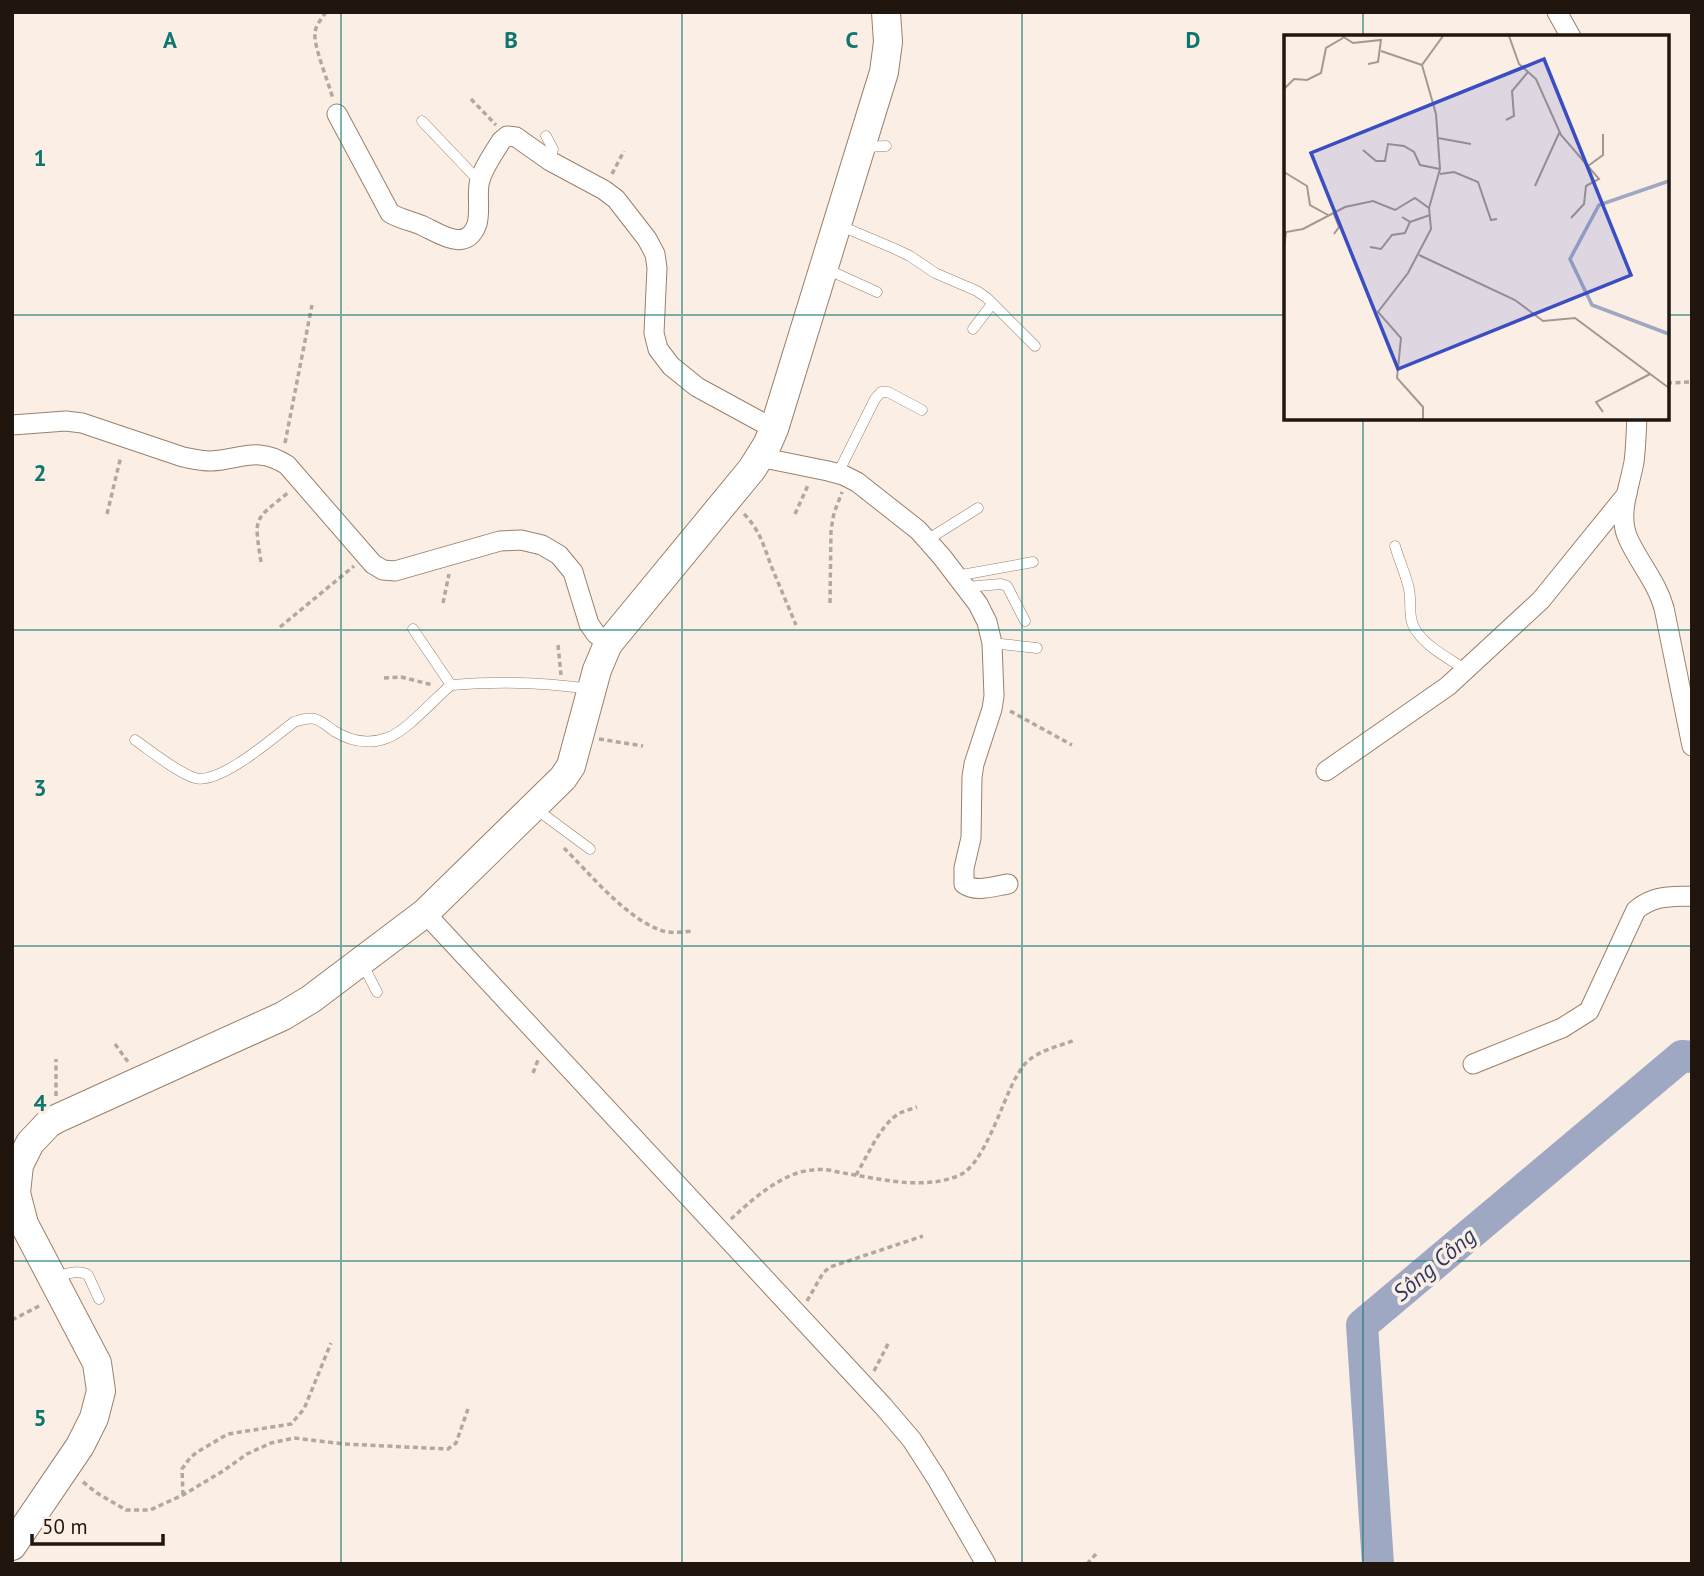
<svg xmlns="http://www.w3.org/2000/svg" width="1704" height="1576" font-family="'PT Sans',sans-serif">
	<rect width="100%" height="100%" fill="#fbeee5"/>
	<g fill="none" stroke-linecap="round" stroke-linejoin="round">
		<polyline stroke="#9fa8c3" stroke-width="32" points="1378,1564 1362,1325 1682,1056 1692,1057"/>
		<defs>
			<g id="service">
				<polyline points="422,121 479,181"/>
				<polyline points="546,136 553,149 550,161"/>
				<polyline points="865,147 886,146"/>
				<polyline points="841,226 893,248 910,256 935,273 977,291 987,298 1035,346"/>
				<polyline points="824,268 877,292"/>
				<polyline points="973,329 992,304"/>
				<polyline points="838,473 875,399 881,392 888,392 922,410"/>
				<polyline points="927,540 978,508"/>
				<path d="M1395,546C1399,560 1406,575 1409,589C1412,604 1407,619 1417,632C1428,648 1450,659 1466,670"/>
				<polyline points="956,576 1033,562"/>
				<polyline points="966,587 1001,584 1007,586 1025,621"/>
				<polyline points="992,643 1037,648"/>
				<path d="M451,685C497,681 544,682 590,689"/>
				<path d="M135,740C151,751 178,773 195,778C220,785 274,737 294,722C300,720 308,717 315,719C322,721 328,727 334,731C350,741 368,745 387,738C407,731 433,700 451,685L413,629"/>
				<polyline points="536,809 590,849"/>
				<polyline points="363,965 377,992"/>
				<path d="M56,1277C67,1274 79,1269 88,1275L99,1299"/>
			</g>
			<g id="minor">
				<polyline points="1557,12 1571,37"/>
				<path d="M337,114L390,213C400,219 411,221 421,225C439,233 466,254 477,224C481,209 476,193 480,180C484,166 494,153 501,141L507,136L516,137L550,161L604,190L616,199L647,239L655,254L657,268L654,333L658,349L671,366L697,387L774,429"/>
				<path d="M1637,418C1636,433 1636,447 1634,462C1630,485 1618,513 1627,536C1638,562 1656,580 1664,608L1692,746"/>
				<path d="M12,425L66,421L82,423L183,457C193,459 201,461 211,461C242,459 258,446 287,465L373,564L383,570L395,571L500,541L521,540L542,545L559,555L573,572L589,624L596,634L608,644"/>
				<path d="M759,457L828,471L843,475L857,482L918,530L927,540L942,557L978,604L987,622L992,643L994,696L992,709L974,764L972,777L971,838L964,868V884C976,893 994,886 1008,884"/>
				<polyline points="1326,771 1448,686 1541,600 1627,494"/>
				<polyline points="425,913 883,1406 912,1440 937,1479 986,1564"/>
				<path d="M1473,1064L1562,1028L1589,1011L1636,910C1654,895 1669,897 1692,896"/>
			</g>
			<polyline id="secondary" points="12,1546 80,1446 94,1418 101,1391 97,1363 24,1224 16,1193 19,1165 30,1143 48,1124 56,1119 283,1016 311,999 425,913 563,778 571,766 597,670 608,644 752,469 767,445 774,429 884,72 888,42 886,12"/>
		</defs>
		<use href="#service" stroke="#9b8069" stroke-width="11"/>
		<use href="#minor" stroke="#9b8069" stroke-width="21"/>
		<use href="#secondary" stroke="#9b8069" stroke-width="30"/>
		<g stroke="#b4a79e" stroke-width="3.5" stroke-dasharray="5 3.5" stroke-linecap="butt">
			<path d="M326,12C322,18 316,25 315,32C313,46 329,83 333,99"/>
			<polyline points="471,99 496,125"/>
			<polyline points="612,174 624,151"/>
			<polyline points="1667,383 1692,382"/>
			<polyline points="285,443 312,305"/>
			<polyline points="107,514 121,456"/>
			<path d="M744,514C760,530 764,547 772,568C780,587 788,606 796,625"/>
			<polyline points="795,514 809,483"/>
			<path d="M261,562C254,516 253,521 289,492"/>
			<polyline points="443,603 449,574"/>
			<polyline points="830,603 831,530 834,513 842,492"/>
			<polyline points="280,627 354,566"/>
			<polyline points="558,645 561,675"/>
			<polyline points="384,678 401,677 433,685"/>
			<polyline points="1010,711 1072,745"/>
			<polyline points="599,739 643,746"/>
			<path d="M564,848C590,874 625,917 660,930C670,934 682,932 693,931"/>
			<polyline points="115,1044 128,1062"/>
			<polyline points="533,1073 538,1060"/>
			<polyline points="56,1096 56,1059"/>
			<path d="M856,1175C867,1157 881,1123 900,1113C905,1111 911,1109 917,1107"/>
			<path d="M731,1219C753,1199 781,1173 812,1170C825,1168 837,1172 849,1174C885,1180 925,1190 960,1175C984,1164 1002,1103 1015,1079C1019,1073 1022,1066 1027,1062C1039,1050 1060,1046 1075,1040"/>
			<polyline points="807,1301 823,1273 830,1267 923,1236"/>
			<polyline points="12,1320 41,1305"/>
			<polyline points="874,1371 889,1342"/>
			<polyline points="83,1482 97,1493 126,1510 150,1510 183,1495 223,1471 247,1454 271,1443 294,1438 344,1444 448,1449 456,1443 468,1409"/>
			<polyline points="183,1495 182,1469 190,1458 197,1452 228,1434 291,1424 304,1409 331,1343"/>
			<polyline points="1087,1564 1096,1554"/>
		</g>
		<use href="#service" stroke="#fff" stroke-width="10"/>
		<use href="#minor" stroke="#fff" stroke-width="19"/>
		<use href="#secondary" stroke="#fff" stroke-width="28"/>
	</g>
	<path fill="none" stroke="#0f766e" stroke-width="2" stroke-opacity="0.55" d="M341,12V1564M682,12V1564M1022,12V1564M1363,12V37M12,315H1286M1667,315H1692M1363,418V1564M12,630H1692M12,946H1692M12,1261H1692"/>
	<g text-anchor="middle" dominant-baseline="central" stroke-width="7" stroke-linejoin="round" paint-order="stroke">
		<g font-size="23" font-style="italic" fill="#2f3a62" stroke="#fbeee5">
			<text transform="translate(1434 1264) rotate(-40)">Sông Công</text>
		</g>
	</g>
	<g transform="translate(1284 35)">
		<rect width="385" height="385" fill="#fbeee5"/>
		<path fill="none" stroke="#9fa8c3" stroke-width="3.5" d="M385,146L315,170L286,224L308,270L385,299"/>
		<path fill="none" stroke="#a4988f" stroke-width="2" d="M58,1L69,8L97,5L94,27L84,29M225,1L235,29L252,44L277,100L315,144L302,151L300,169L287,183M97,16L138,30M0,54L10,44L23,45L37,38L42,13L59,3M222,85L230,81L228,56L244,37M154,103L187,109M79,115L92,126H101L104,109L120,111L130,117L136,130L156,134M304,131L319,120V99M0,137L23,151L26,170L44,180M156,139L170,137L194,147L207,185L213,184M251,151L276,96M49,177L55,192L50,199M126,187L146,180M0,212L2,197L19,194L61,172L89,166L111,175L131,163L145,173M86,212L97,214L108,200L121,198L126,187L118,182M135,220L231,265L259,286L291,283L385,353M319,377L312,367L366,339M139,384V372L113,343L117,303L94,277L124,238L147,194L145,173L156,134L152,79L138,30L159,1"/>
		<path fill="#3b4ec1" fill-opacity="0.15" stroke="#3b4ec1" stroke-width="3.5" d="M260,24L347,240L114,334L27,118Z"/>
		<rect width="385" height="385" fill="none" stroke="#21160d" stroke-width="3.5"/>
	</g>
	<g font-size="23" text-anchor="middle" font-weight="bold" fill="#0f766e" stroke="#fbeee5" stroke-width="7" stroke-linejoin="round" paint-order="stroke">
		<text x="170" y="48">A</text>
		<text x="511" y="48">B</text>
		<text x="852" y="48">C</text>
		<text x="1193" y="48">D</text>
		<text x="40" y="166">1</text>
		<text x="40" y="481">2</text>
		<text x="40" y="796">3</text>
		<text x="40" y="1111">4</text>
		<text x="40" y="1426">5</text>
	</g>
	<rect width="1704" height="1576" fill="none" stroke="#21160d" stroke-width="28"/>
	<path d="M32 1534v10h131v-10" fill="none" stroke="#21160d" stroke-width="3.5"/>
	<text x="42" y="1534" font-size="21" fill="#21160d" stroke="#fbeee5" stroke-width="5" paint-order="stroke">50 m</text>
</svg>
